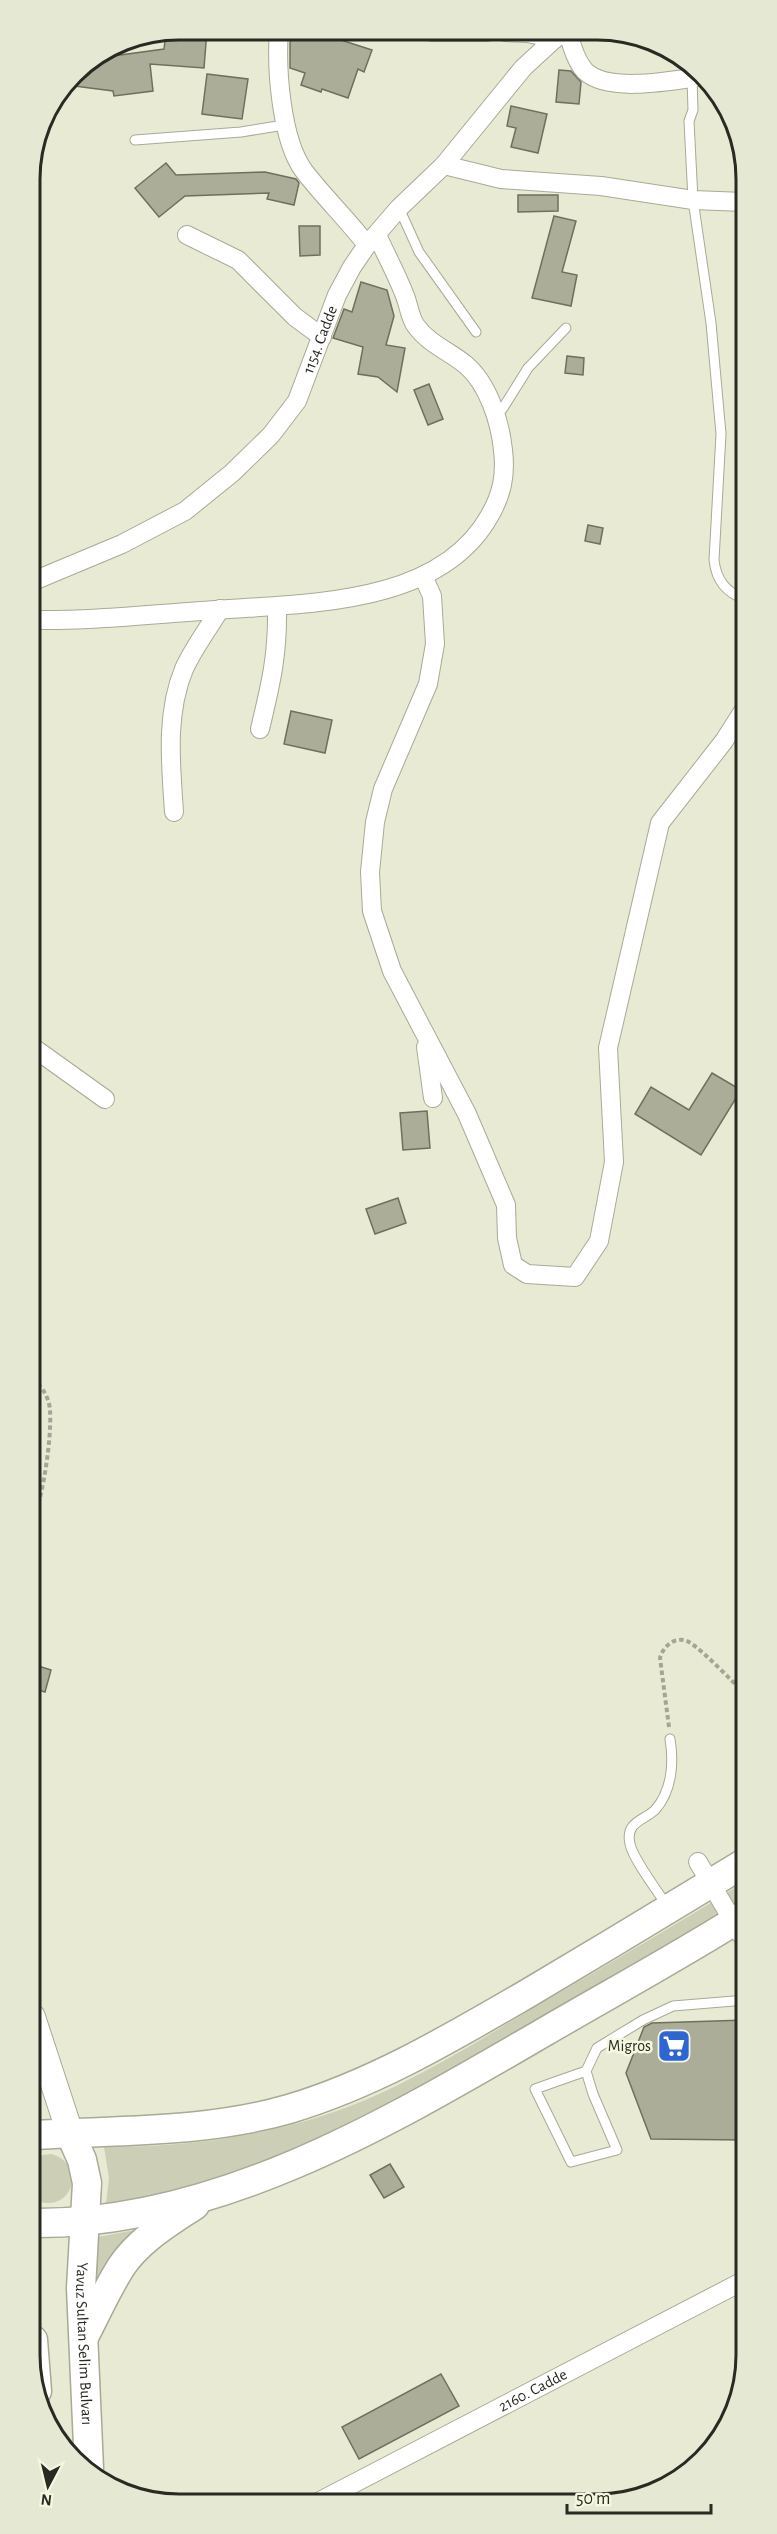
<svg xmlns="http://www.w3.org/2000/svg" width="777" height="2534" font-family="'Alegreya Sans',sans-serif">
	<rect width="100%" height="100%" fill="#e8ead4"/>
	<g fill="#ccceb5">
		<path d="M746,1881V1897L726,1910L434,2080L313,2140L225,2176L173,2191L106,2204L109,2178L104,2147C206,2147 306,2131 398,2085C451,2059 501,2027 552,1997C617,1959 682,1921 746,1881Z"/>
		<path d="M51,2154C90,2165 70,2218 33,2199V2159L43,2155Z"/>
		<polygon points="151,2227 96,2298 98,2237"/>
	</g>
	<g fill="#abad98" stroke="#6e705c" stroke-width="1.5">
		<polygon points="180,30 207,30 204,68 150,64 153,91 114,96 113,91 66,85 74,74 98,58 164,49 166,33"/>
		<polygon points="294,31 313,31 372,50 364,72 358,69 348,98 322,89 321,92 301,85 305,73 290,68 290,43"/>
		<polygon points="559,70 571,71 581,82 579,104 556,102"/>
		<polygon points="207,74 248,79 242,119 202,114"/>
		<polygon points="511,106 547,114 538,153 511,147 516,128 507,126"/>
		<polygon points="166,163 176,175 265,172 296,179 299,183 294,205 267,199 269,193 185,196 159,217 135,188"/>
		<polygon points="518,195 558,195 558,211 518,212"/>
		<polygon points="554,216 576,221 562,272 577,275 571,306 532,298"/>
		<polygon points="299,226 320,226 320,255 300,256"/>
		<polygon points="361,282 387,290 394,316 386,345 405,348 397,392 378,377 358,374 363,347 333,338 344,309 352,312"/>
		<polygon points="567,356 584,358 583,375 565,373"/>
		<polygon points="429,384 443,419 428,425 414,390"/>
		<polygon points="588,525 603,528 600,544 585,541"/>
		<polygon points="291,711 332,720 325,753 284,744"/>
		<polygon points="712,1073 741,1090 701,1155 635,1114 651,1087 689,1110"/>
		<polygon points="427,1111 430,1148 403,1150 400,1113"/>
		<polygon points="398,1198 406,1223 375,1234 366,1209"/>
		<polygon points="32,1664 51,1670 45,1692 32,1688"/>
		<polygon points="746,2020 746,2140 651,2139 626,2073 644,2027 652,2023"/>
		<polygon points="390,2164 404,2187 384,2198 370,2175"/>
		<polygon points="441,2374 459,2406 359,2459 342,2427"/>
	</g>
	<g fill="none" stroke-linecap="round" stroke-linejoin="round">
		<defs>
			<g id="lane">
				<path d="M692,78L693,110L689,121L693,200L711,323L721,434L714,560C716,579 726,593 745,599"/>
				<polyline points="135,140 241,132 284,125"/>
				<polyline points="399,208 419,252 476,332"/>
				<polyline points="495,417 503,408 528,368 566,328"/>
				<polyline points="31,559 36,579"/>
				<path d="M668,1907C658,1892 633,1859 630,1844C625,1822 643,1821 655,1810C672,1791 674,1763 670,1739"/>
				<polyline points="586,2071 535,2089 571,2162 617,2150 593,2094 586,2071 597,2048 643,2020 673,2006 746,2000"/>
			</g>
			<g id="street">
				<path d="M279,31C276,68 281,140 304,171C323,196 347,219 367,245"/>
				<polyline points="431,32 488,32"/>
				<polyline points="505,32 528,33 555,39"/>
				<path d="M568,33C572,46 576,61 585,71C608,94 676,80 704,76"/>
				<polyline points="444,165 501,179 601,186 693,200 744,202"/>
				<polyline points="187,235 238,260 295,317 322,337"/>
				<polyline points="423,576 432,596 435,644 428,684 383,789 375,822 370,872 372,911 392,971 467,1114 506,1205 507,1238 513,1265 527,1274 575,1277 599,1241 614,1162 608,1048 660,823 724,741 745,708"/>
				<path id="s1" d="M31,582L122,544L185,511L232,473L271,435L297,401L337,295L352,267L367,245L399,208L444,165L523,68L561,33"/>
				<path d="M31,620C93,621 154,614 216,610C306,603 440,606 490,515C502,494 506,475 503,450C500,421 488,384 466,365C449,351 429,344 416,326C410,318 409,306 405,296C397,275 386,255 377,235"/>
				<path d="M260,729C271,683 278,654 277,607"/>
				<path d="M174,812C171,765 165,715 184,669C193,649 208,629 220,609"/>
				<polyline points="31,1046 105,1099"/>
				<polyline points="426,1047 433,1098"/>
				<polyline points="698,1862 742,1936"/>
				<path id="s2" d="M320,2501L747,2279"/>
			</g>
			<polyline id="secondary" points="32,2017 70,2133"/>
			<g id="primary">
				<path id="s3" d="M70,2133L82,2160L87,2183L81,2288L89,2468"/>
				<path d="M33,2135C118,2130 206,2133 289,2109C373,2084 449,2039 525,1995C599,1951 672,1907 746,1862"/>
				<path d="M33,2223C218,2225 391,2121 546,2031C613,1992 681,1955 746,1914"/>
				<path d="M84,2337C96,2314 107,2289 121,2267C139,2240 168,2223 195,2205"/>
				<polyline points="33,2340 37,2391"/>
			</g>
		</defs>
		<use href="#lane" stroke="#a8aa95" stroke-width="11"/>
		<use href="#street" stroke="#a8aa95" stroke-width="20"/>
		<use href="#secondary" stroke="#a8aa95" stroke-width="28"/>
		<use href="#primary" stroke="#a8aa95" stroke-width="31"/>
		<g stroke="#a4a695" stroke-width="4" stroke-dasharray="4.5 3" stroke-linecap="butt">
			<path d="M32,1379C42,1386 49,1397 50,1410C52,1437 43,1498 32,1523"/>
			<path d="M669,1727L660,1658C663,1646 676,1635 689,1642C704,1651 731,1681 746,1694"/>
		</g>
		<use href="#lane" stroke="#fff" stroke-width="9"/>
		<use href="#street" stroke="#fff" stroke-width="18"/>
		<use href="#secondary" stroke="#fff" stroke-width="26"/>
		<use href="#primary" stroke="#fff" stroke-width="28"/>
	</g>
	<defs>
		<symbol id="supermarket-square" viewBox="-11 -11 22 22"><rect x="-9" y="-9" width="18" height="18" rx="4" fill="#2d66d4" stroke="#f5f8e1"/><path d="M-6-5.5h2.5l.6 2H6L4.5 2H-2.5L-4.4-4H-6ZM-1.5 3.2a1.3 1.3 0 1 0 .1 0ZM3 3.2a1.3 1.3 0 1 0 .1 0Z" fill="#fff"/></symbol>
	</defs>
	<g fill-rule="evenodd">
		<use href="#supermarket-square" x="655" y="2027" width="38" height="38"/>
	</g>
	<g text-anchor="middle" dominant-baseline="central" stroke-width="5" stroke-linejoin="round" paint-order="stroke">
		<g font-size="16" fill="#292a22" stroke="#f5f8e1">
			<text stroke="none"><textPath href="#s1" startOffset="393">1154. Cadde</textPath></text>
			<text stroke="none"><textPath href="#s3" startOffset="214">Yavuz Sultan Selim Bulvarı</textPath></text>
			<text stroke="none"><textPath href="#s2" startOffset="240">2160. Cadde</textPath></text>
		</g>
		<g font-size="16" fill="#292a22" stroke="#f5f8e1" text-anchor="end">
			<text x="651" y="2046">Migros</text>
		</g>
	</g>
	<path d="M0 0H777V2534H0ZM179 40H597A139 139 0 0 1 736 179V2355A139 139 0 0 1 597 2494H179A139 139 0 0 1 40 2355V179A139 139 0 0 1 179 40Z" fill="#e5e8d2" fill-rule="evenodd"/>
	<path fill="none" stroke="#292a22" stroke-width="3" d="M179 40H597A139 139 0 0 1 736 179V2355A139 139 0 0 1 597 2494H179A139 139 0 0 1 40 2355V179A139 139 0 0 1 179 40Z"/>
	<g transform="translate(48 2486) rotate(187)" stroke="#f5f8e1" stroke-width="4.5" paint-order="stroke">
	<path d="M0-4.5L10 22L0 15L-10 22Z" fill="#292a22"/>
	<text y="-9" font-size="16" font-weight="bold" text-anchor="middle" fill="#292a22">N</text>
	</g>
	<path d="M567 2504v9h144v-9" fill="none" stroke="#292a22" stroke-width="3"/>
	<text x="576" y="2504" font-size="18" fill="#292a22" stroke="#f5f8e1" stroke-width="4.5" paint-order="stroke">50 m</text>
</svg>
